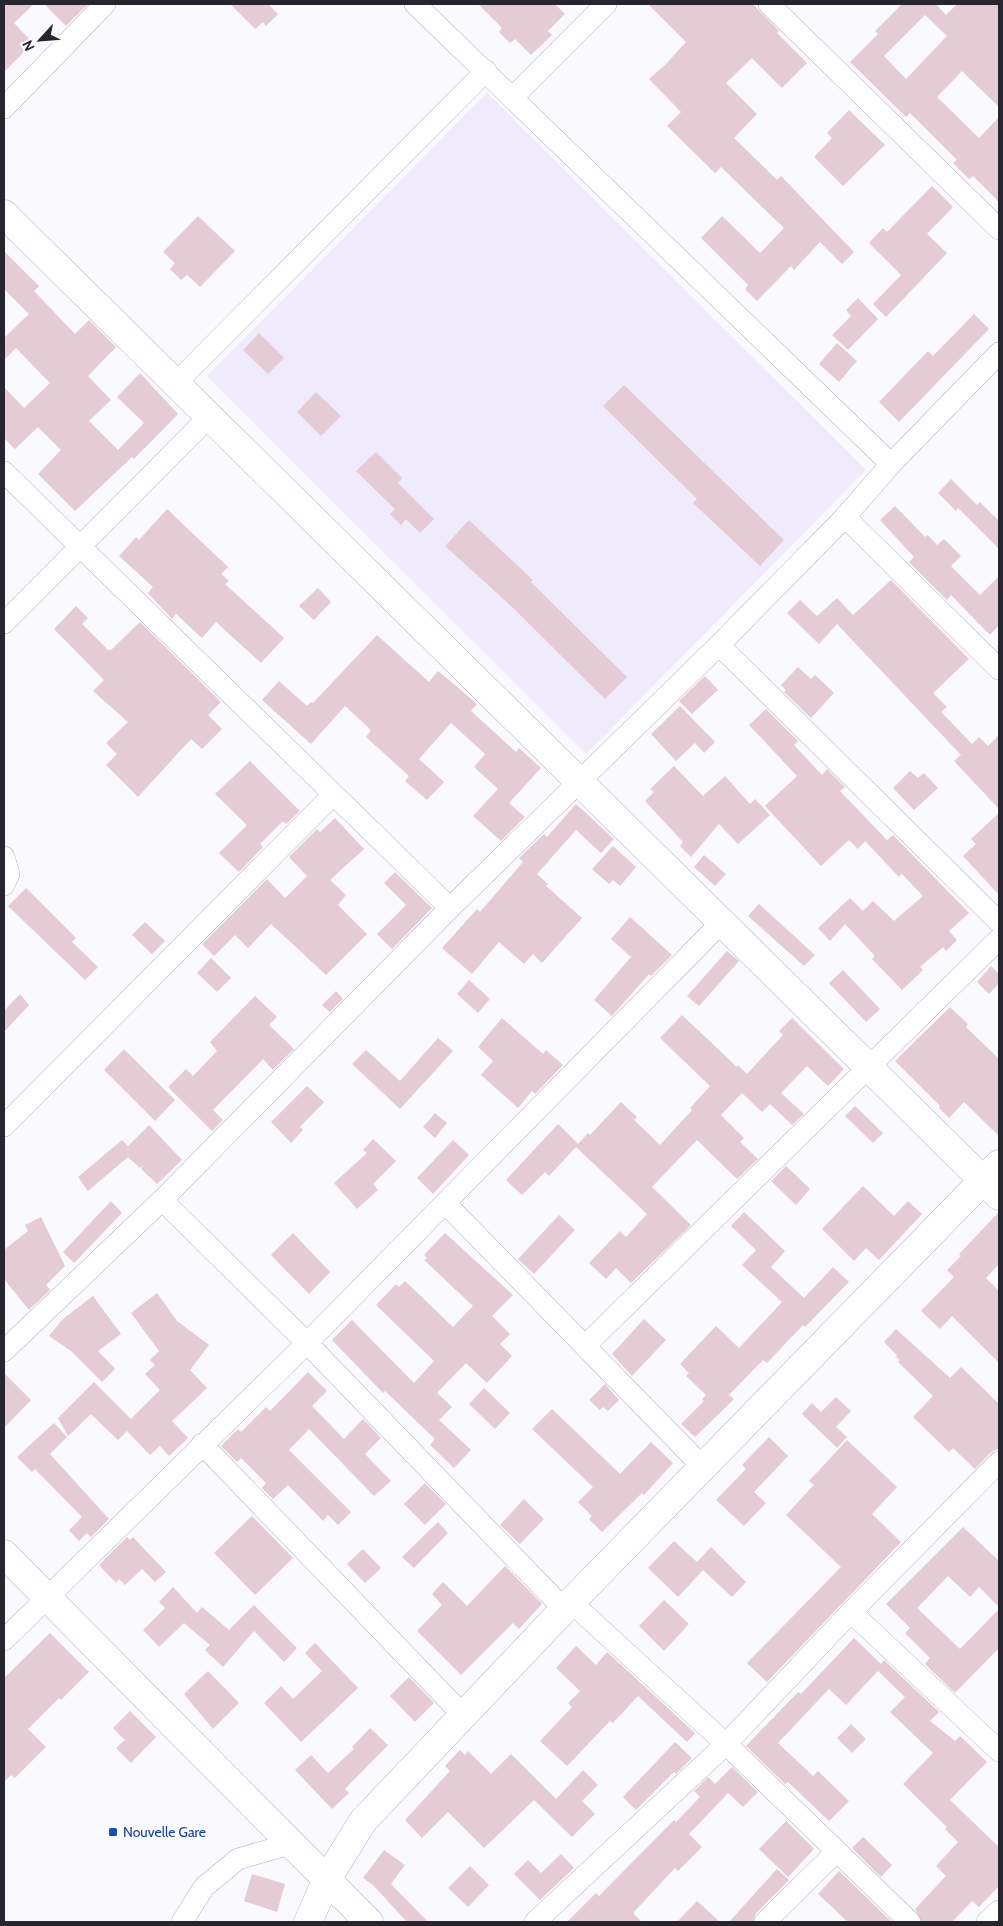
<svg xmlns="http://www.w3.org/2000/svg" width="1003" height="1926" font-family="Cabin,sans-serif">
	<rect width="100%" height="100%" fill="#faf9fe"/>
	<polygon fill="#efebfd" points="487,93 866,470 586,754 207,376"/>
	<g fill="#e5cbd3" fill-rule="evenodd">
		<polygon points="4,4 34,4 14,23 33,43 4,72"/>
		<polygon points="44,4 88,4 66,26"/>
		<polygon points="230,4 268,4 278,14 266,26 263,22 255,29"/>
		<polygon points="478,4 555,4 565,14 548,31 552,35 531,55 515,39 510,43 499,32 502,28"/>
		<polygon points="648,4 753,4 779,31 777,33 807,63 782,88 752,58 726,83 757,114 734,138 777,180 781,176 854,252 842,264 820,242 794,270 791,266 757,301 745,289 748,285 701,238 722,216 760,253 784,228 721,167 715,173 667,126 681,112 649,79 666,64 686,42"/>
		<path d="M902,4H936L946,15L957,4H999V107L962,71L937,97L979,138L999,117V202L973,176L969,179L953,163L957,160L910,113L906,117L850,62L878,34L875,31ZM925,15L947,36L906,79L884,56Z"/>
		<polygon points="849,110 885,145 843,186 814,157 832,138 827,133"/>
		<polygon points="932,186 953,207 927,234 947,253 886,317 873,304 901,275 869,243 883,228 887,232"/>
		<polygon points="198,216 235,251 200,287 187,275 181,280 170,269 175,263 163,252"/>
		<polygon points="4,251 39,286 34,291 75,334 89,320 116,347 88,376 111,400 89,421 118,450 144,423 117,397 140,373 178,414 134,459 132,457 75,511 38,474 61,450 38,427 15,449 4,438 4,387 24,408 50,383 16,348 4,360 4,338 29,314 4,289"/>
		<polygon points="858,298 878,319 848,350 832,335 851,316 846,310"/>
		<polygon points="974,314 989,329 899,422 879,402 928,351 933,356"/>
		<polygon points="259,333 284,358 268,374 243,350"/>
		<polygon points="837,343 857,361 839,382 819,364"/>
		<polygon points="624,385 784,540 760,566 693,503 697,499 603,406"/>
		<polygon points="316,392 341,416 321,436 297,412"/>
		<polygon points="376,452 402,478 398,483 434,519 420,533 406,519 401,525 390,514 395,509 356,471"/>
		<polygon points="951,479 977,505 980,502 999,521 999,549 958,508 956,511 938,493"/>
		<polygon points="895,506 925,537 928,535 937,545 944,539 961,556 951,566 980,595 999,576 999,625 990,635 951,595 947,600 909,562 914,557 880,520"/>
		<polygon points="167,509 228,567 221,574 229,581 225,584 284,638 261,663 216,622 202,638 176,614 172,619 148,593 153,587 119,556 136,537 139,540"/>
		<polygon points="469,520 533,580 531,582 627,677 605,699 510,605 445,546"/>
		<polygon points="891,580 969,659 933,693 947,707 941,712 972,744 979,737 988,746 999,735 999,809 954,761 961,755 837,624 819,644 787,613 800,600 817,616 837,598 853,615"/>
		<polygon points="318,588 331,602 314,620 299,606"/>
		<polygon points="76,606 88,618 82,624 108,650 111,650 140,622 221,702 208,715 222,729 202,749 191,739 138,797 106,765 117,754 106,743 128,722 93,691 104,680 54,629"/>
		<polygon points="377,635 429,682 438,671 461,690 477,704 471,711 516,752 519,748 541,768 509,803 525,817 501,841 473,816 498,789 474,767 485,754 451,723 419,759 444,782 427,800 405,781 409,776 366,737 371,730 345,706 311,744 262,700 279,681 307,706 311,702 313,703"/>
		<polygon points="798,667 811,679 815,675 834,693 811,718 784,692 786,690 781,685"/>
		<polygon points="705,676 718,690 692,714 679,701"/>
		<polygon points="680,706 715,742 704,753 695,743 676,761 651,734"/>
		<polygon points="766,709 798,741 794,745 822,775 827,769 845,787 840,791 887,840 893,835 969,913 949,931 957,940 946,951 943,947 920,967 923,970 902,990 872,959 875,956 845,924 830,941 818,928 850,898 863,911 873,901 894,921 923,896 902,874 899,877 865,841 858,849 849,840 821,866 765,806 797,776 749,725"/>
		<polygon points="250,761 300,811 286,824 283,821 260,844 263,847 239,872 219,853 247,825 215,794"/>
		<polygon points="674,766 703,796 725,776 750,804 755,799 770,815 738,844 719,824 691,857 680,846 683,842 645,801 654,792 650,789"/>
		<polygon points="910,771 918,778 924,773 938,788 914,810 893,788"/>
		<polygon points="576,804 614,839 601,853 576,830 537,874 548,884 546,886 582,918 542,963 533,954 524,964 499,942 472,974 442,948 477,909 480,912 523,862 519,858 544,834 547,837"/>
		<polygon points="999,813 999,895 963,856 976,844 971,839"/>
		<polygon points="335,818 364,849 330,880 346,895 338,905 367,934 326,975 271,924 248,948 235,935 214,956 202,944 267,879 285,898 307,876 289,857 317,829 320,832"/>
		<polygon points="613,846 636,867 620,886 613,880 609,884 592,869"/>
		<polygon points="704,855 726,874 715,886 694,867"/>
		<polygon points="395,872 432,908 392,949 377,934 406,905 384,883"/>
		<polygon points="26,888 76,938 72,942 98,967 85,980 8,906"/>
		<polygon points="759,904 815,955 804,966 748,916"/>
		<polygon points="630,917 672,955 651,976 649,974 612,1016 594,1000 631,957 611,939"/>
		<polygon points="145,922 165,941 152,954 132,935"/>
		<polygon points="727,951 739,961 699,1006 687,996"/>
		<polygon points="211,958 231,978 217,992 197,973"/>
		<polygon points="991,966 999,974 999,983 989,994 977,982"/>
		<polygon points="843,970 880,1009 866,1022 829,983"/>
		<polygon points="469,980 490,999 478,1013 457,994"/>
		<polygon points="336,991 343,999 330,1012 322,1005"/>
		<polygon points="20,994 29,1005 4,1032 4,1011"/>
		<polygon points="255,996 277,1017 269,1025 294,1049 273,1070 263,1059 213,1110 223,1120 212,1131 168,1087 186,1069 193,1076 217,1051 210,1042"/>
		<polygon points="950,1007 968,1024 966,1027 999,1059 999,1136 964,1102 949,1118 939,1108 940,1106 895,1061"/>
		<polygon points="682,1015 737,1067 738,1065 747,1074 783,1035 779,1031 792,1018 844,1069 828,1086 807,1066 781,1093 804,1114 792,1125 770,1104 762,1112 742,1093 721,1115 744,1138 740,1142 758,1159 737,1179 697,1140 652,1187 691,1225 631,1283 616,1268 606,1279 589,1263 620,1231 626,1237 647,1214 576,1147 549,1176 545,1172 522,1195 506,1180 558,1124 578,1144 588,1133 590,1135 621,1102 637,1117 634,1120 660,1145 692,1110 690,1108 710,1086 660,1038"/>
		<polygon points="502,1018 543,1054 546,1050 563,1065 535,1094 532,1091 518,1108 481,1075 493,1061 478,1047"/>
		<polygon points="438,1038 453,1051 400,1109 352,1064 366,1050 400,1081"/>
		<polygon points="124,1049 175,1100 155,1121 104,1070"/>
		<polygon points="307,1086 324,1102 300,1127 303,1130 291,1143 271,1122"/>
		<polygon points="855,1106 883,1133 873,1143 845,1116"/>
		<polygon points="435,1113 447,1123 435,1138 423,1127"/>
		<polygon points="149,1125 182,1160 157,1184 141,1169 144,1166 140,1168 128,1157 88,1191 78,1177 122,1140 128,1146"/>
		<polygon points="373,1139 396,1161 373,1184 378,1190 357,1209 334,1183 367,1153 363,1150"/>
		<polygon points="453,1140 469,1155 433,1194 417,1178"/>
		<polygon points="786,1166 810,1189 796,1205 771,1181"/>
		<polygon points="863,1186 894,1216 908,1201 922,1214 879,1260 866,1248 854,1261 822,1229"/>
		<polygon points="111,1201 122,1213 74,1263 63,1252"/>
		<polygon points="744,1212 785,1251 771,1267 804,1298 833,1267 849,1282 805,1327 803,1325 767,1363 763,1360 729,1395 734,1399 695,1437 681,1424 704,1401 702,1399 706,1395 686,1376 689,1373 680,1364 716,1326 739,1348 782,1302 742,1265 756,1250 731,1226"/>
		<polygon points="999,1212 999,1264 986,1278 999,1291 999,1363 952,1316 940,1329 921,1311 954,1277 947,1270 961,1256 959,1254"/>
		<polygon points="559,1215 575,1230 534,1274 518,1259"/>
		<polygon points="41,1217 65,1266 46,1285 50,1290 29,1310 4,1279 4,1250 28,1231 25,1225"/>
		<polygon points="293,1233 330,1272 309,1294 271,1255"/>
		<polygon points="445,1233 513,1295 492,1316 510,1334 500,1344 512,1356 487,1383 466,1363 437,1393 452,1407 439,1420 471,1450 454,1468 430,1445 435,1439 385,1391 383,1393 332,1340 352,1320 414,1383 434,1361 376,1305 396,1284 399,1287 405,1281 453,1327 473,1306 424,1260 427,1258 424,1255"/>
		<polygon points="157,1293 177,1321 209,1345 190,1370 207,1388 172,1421 188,1438 169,1456 160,1446 150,1455 127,1431 118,1440 91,1414 68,1436 58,1418 94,1382 131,1419 160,1390 145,1374 155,1365 150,1360 159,1351 131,1313"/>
		<polygon points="93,1296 121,1334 98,1351 115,1369 102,1382 71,1351 49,1336 63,1319"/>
		<polygon points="644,1319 666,1340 632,1376 612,1354"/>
		<polygon points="896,1329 950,1378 961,1367 999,1404 999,1448 990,1453 975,1469 953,1448 949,1452 913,1417 933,1396 898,1362 900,1360 896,1357 897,1355 884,1342"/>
		<polygon points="308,1372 327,1391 312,1406 344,1439 363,1419 381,1438 365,1454 391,1481 374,1496 309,1429 289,1450 351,1512 338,1525 328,1515 323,1521 288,1485 273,1499 262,1488 266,1483 241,1458 237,1462 221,1446 238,1429 241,1432 266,1407 270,1411"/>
		<polygon points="4,1373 31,1400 4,1428"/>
		<polygon points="605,1384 619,1400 608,1411 603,1407 600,1410 589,1400"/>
		<polygon points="484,1388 510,1413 495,1429 469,1404"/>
		<polygon points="836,1397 851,1411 836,1427 847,1437 837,1448 802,1414 812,1403 821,1412"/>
		<polygon points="552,1409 620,1474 651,1442 673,1463 644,1495 642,1493 602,1532 589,1519 592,1516 578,1502 593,1487 532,1429"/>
		<polygon points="54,1423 67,1437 50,1454 109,1519 91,1537 87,1533 79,1541 69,1530 82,1517 35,1469 32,1472 17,1457"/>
		<polygon points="769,1437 788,1456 754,1492 766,1503 744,1526 716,1500 746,1469 742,1465"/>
		<polygon points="847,1440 897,1487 872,1514 901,1542 767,1682 747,1663 841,1567 786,1515 814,1485 809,1481"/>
		<polygon points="425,1483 446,1504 425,1525 404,1504"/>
		<polygon points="524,1499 544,1519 520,1544 500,1525"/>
		<polygon points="252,1516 293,1558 255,1595 214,1553"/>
		<polygon points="438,1522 448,1533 414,1568 402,1557"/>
		<polygon points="963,1527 999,1561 999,1607 979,1587 970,1597 948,1576 917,1608 960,1649 999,1609 999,1648 955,1693 925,1664 930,1658 905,1633 910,1628 886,1604"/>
		<polygon points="127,1537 130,1540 133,1537 166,1572 155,1582 142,1569 125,1585 119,1579 116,1583 99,1565"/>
		<polygon points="674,1541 697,1562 711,1547 746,1582 732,1597 703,1570 678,1597 648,1568"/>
		<polygon points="363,1549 381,1568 365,1583 347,1564"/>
		<polygon points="505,1566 542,1604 519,1629 513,1623 461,1675 417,1631 442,1605 432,1594 443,1582 467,1606"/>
		<polygon points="173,1587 197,1613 202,1607 229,1630 254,1605 297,1648 284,1662 254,1631 223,1667 205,1650 210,1645 184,1623 159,1647 143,1630 165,1608 159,1602"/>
		<polygon points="664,1600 689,1624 664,1651 639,1626"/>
		<polygon points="50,1633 89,1672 61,1700 59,1698 28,1729 46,1747 15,1778 11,1775 4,1782 4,1678"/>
		<polygon points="854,1638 881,1664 884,1660 939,1712 930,1721 955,1741 960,1736 987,1762 950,1800 999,1847 999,1886 979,1907 972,1901 952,1922 922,1922 915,1909 946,1876 936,1866 958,1842 945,1829 947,1827 903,1784 933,1753 890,1712 905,1697 878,1671 846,1705 829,1689 778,1743 813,1776 818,1771 849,1801 829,1821 788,1782 785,1784 746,1746 798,1692 801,1694"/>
		<polygon points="315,1643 358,1688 301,1742 264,1703 281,1686 293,1699 322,1671 305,1653"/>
		<polygon points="576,1646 596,1665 607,1652 695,1733 687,1742 638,1696 613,1723 610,1721 567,1766 540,1741 572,1707 568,1703 580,1691 556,1668"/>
		<polygon points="208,1671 239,1703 213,1729 184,1694"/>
		<polygon points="409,1677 434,1703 415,1722 390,1696"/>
		<polygon points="130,1711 156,1737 131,1763 116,1748 125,1740 113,1728"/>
		<polygon points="851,1724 866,1739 852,1753 837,1738"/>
		<polygon points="370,1728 388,1745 345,1789 349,1793 332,1809 295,1770 311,1755 328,1773 354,1749 352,1747"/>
		<polygon points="675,1742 692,1758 676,1774 674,1772 636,1810 623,1797"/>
		<polygon points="460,1750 465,1755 468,1751 491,1774 511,1754 556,1799 583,1770 598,1785 582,1801 595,1814 572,1837 534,1800 484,1848 448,1812 422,1838 405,1820 450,1771 445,1766"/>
		<polygon points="732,1767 758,1792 743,1807 728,1793 689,1834 702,1847 678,1871 675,1868 633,1913 642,1922 567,1922 596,1893 599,1896 674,1820 676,1822 700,1797 694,1791 708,1777 715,1784"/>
		<polygon points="786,1821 814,1849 788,1877 759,1849"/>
		<polygon points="863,1837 892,1865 881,1877 852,1848"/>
		<polygon points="384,1850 405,1865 391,1884 428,1922 407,1922 373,1885 363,1878"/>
		<polygon points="561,1854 574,1868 540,1900 514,1874 528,1860 541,1873"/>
		<polygon points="470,1866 489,1885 468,1907 448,1888"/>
		<polygon points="777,1869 789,1880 756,1913 753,1922 729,1922"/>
		<polygon points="839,1871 892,1922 848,1922 818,1894"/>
		<polygon points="252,1874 285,1884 277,1912 244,1901"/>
		<polygon points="697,1901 720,1922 677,1922"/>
	</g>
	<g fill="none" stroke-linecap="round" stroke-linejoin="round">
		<defs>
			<g id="street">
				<polyline points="415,4 891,464"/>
				<polyline points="769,4 999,229"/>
				<polyline points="513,97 606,4"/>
				<polyline points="4,108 105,4"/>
				<polyline points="176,383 486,71"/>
				<polyline points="4,472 450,908"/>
				<polyline points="845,517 999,669"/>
				<polyline points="4,623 210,416"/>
				<polyline points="719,645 999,922"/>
				<polyline points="4,857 9,874 4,885"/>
				<polyline points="4,1126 333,795"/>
				<polyline points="162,1200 307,1343 564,1609"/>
				<polyline points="446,1204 703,1467"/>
				<polyline points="585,1346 999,939"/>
				<polyline points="4,1351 162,1200 450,908 719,645 845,517 891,464 999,353"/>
				<polyline points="202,1444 463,1715"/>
				<polyline points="571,1602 726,1744 910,1922"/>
				<polyline points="851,1612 999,1751"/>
				<polyline points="4,1640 307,1343 722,922"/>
				<polyline points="182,1922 204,1887 238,1859 290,1844"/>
				<polyline points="535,1922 726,1744 851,1612 999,1462"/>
				<polyline points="765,1922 836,1852"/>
				<polyline points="987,1922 999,1911"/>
			</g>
			<g id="secondary">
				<polyline points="4,214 999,1196"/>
				<polyline points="4,1554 369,1922"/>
			</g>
			<polyline id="primary" points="308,1922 327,1879 363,1821 571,1602 999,1164"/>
		</defs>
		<use href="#street" stroke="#b4b0c5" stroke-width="22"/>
		<use href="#secondary" stroke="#b4b0c5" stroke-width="29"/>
		<use href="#primary" stroke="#b4b0c5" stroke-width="29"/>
		<use href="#street" stroke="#fff" stroke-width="21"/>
		<use href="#secondary" stroke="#fff" stroke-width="28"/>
		<use href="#primary" stroke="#fff" stroke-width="28"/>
	</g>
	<rect fill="#1a4fb4" stroke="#faf9fe" stroke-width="2" x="108" y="1827" width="10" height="10" rx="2.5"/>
	<g text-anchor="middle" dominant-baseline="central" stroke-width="4" stroke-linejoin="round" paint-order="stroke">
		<g font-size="14" fill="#164399" stroke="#faf9fe" text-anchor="start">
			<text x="123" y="1832">Nouvelle Gare</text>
		</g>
	</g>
	<rect width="1003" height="1926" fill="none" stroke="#27252d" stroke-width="10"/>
	<g transform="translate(40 40) rotate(244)" stroke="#faf9fe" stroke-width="4" paint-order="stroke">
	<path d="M0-4L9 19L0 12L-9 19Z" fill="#27252d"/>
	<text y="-8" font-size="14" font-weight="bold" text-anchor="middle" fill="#27252d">N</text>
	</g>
</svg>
